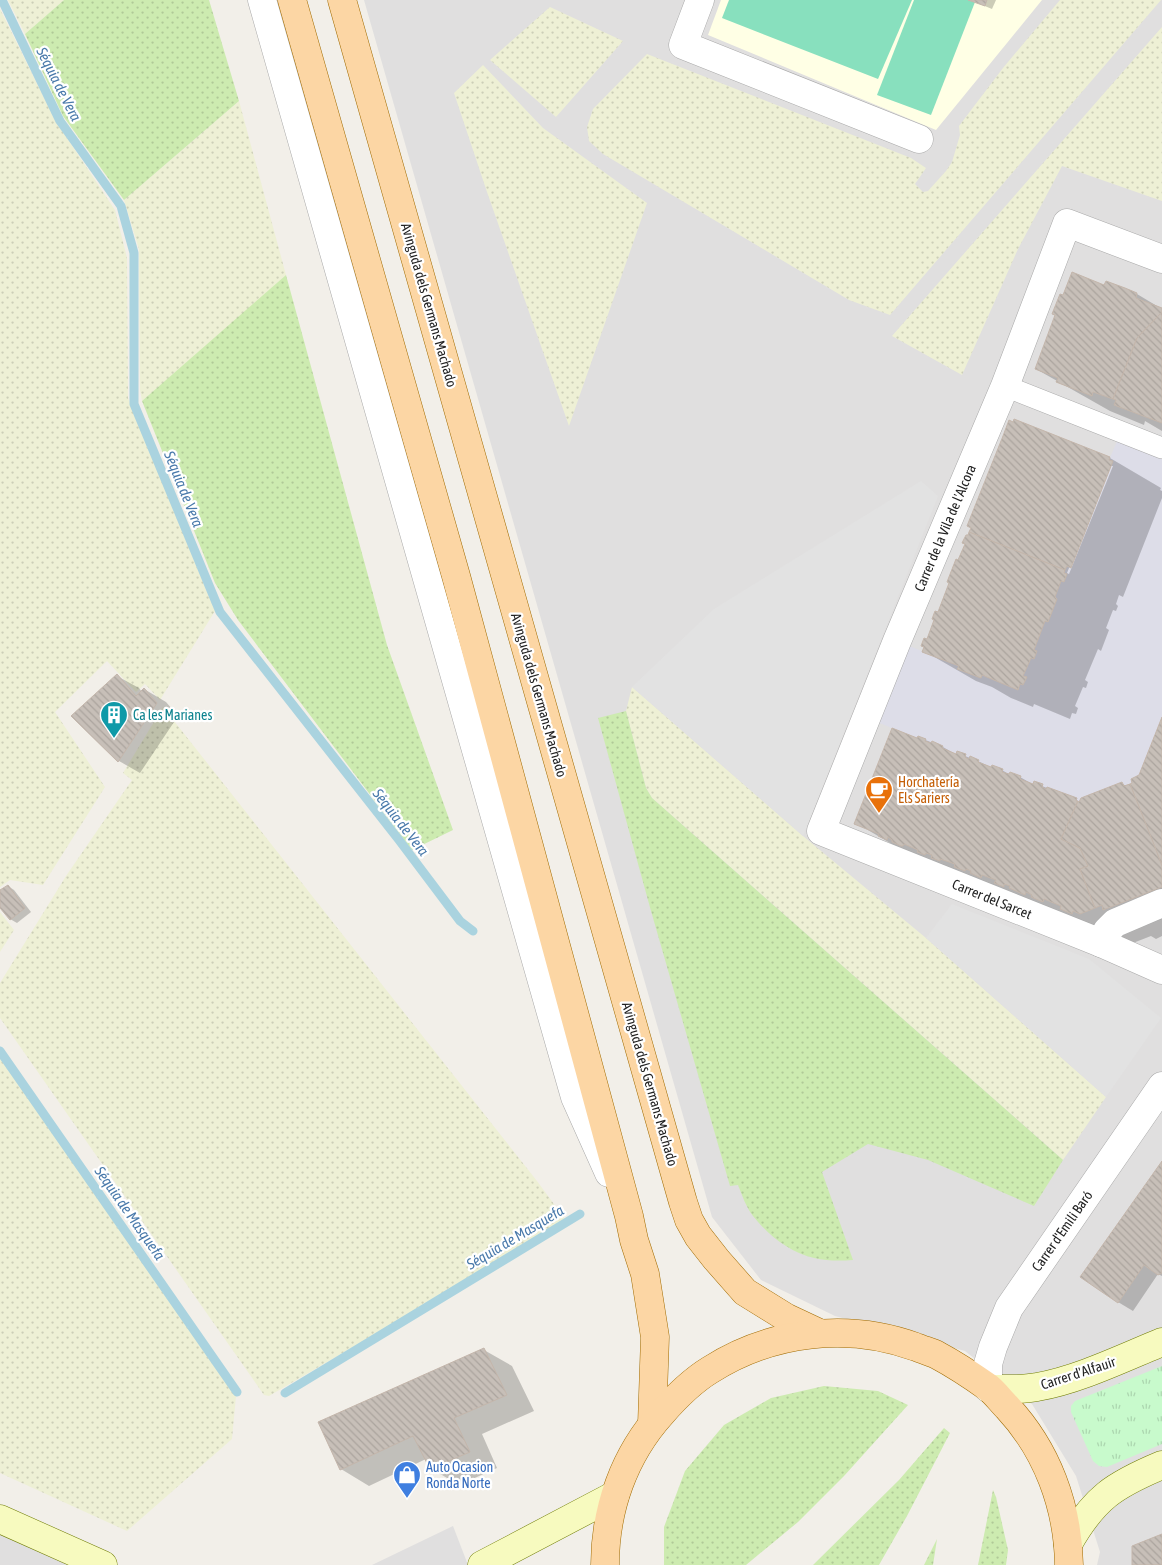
<svg xmlns="http://www.w3.org/2000/svg" width="1162" height="1565" font-family="'Asap Condensed',sans-serif">
	<defs>
		<pattern id="farmland-dots" width="8" height="8" patternUnits="userSpaceOnUse" patternTransform="scale(1.25)"><rect width="8" height="8" fill="#eef0d5"/><path d="M2 2h.1M6 6h.1" fill="none" stroke="#ccceb7" stroke-width="1.8" stroke-linecap="round"/></pattern>
		<pattern id="grass-dots" width="8" height="8" patternUnits="userSpaceOnUse" patternTransform="scale(1.25)"><rect width="8" height="8" fill="#cdebb0"/><path d="M2 2h.1M6 6h.1" fill="none" stroke="#b0c997" stroke-width="1.8" stroke-linecap="round"/></pattern>
		<pattern id="park-tufts" width="24" height="20" patternUnits="userSpaceOnUse" patternTransform="scale(1.25)"><rect width="24" height="20" fill="#c8facc"/><path d="M3 7l-1-3M5 7V3M7 7l1-3M15 17l-1-3M17 17v-4M19 17l1-3" fill="none" stroke="#acd6af"/></pattern>
		<pattern id="building-back-hatch" width="6" height="6" patternUnits="userSpaceOnUse" patternTransform="scale(1.25)"><rect width="6" height="6" fill="#c7bfb8"/><path d="M-1 5l2 2M0 0l6 6M5-1l2 2" fill="none" stroke="#aba49e"/></pattern>
	</defs>
	<rect width="100%" height="100%" fill="#f2efe9"/>
	<g fill="#e0dfdf">
		<polygon points="364,0 1162,0 1162,1565 1097,1565 1100,1552 1076,1476 1032,1404 965,1351 835,1316 761,1280 712,1217"/>
		<polygon points="0,1522 100,1565 0,1565"/>
		<polygon points="453,1526 468,1565 372,1565"/>
	</g>
	<polygon fill="#ffffe5" points="721,0 1042,0 936,130 708,35"/>
	<g fill="url(#farmland-dots)">
		<polygon points="8,0 64,0 25,34"/>
		<polygon points="1060,0 1161,0 890,315 849,300 603,154 589,141 587,127 593,109 647,54 911,158 926,168 915,184 923,192 928,191 946,171 952,162 960,135 959,126 1003,68"/>
		<polygon points="550,7 623,41 556,117 490,60"/>
		<polygon points="0,9 55,120 115,210 127,258 128,398 215,611 160,700 145,684 136,692 107,661 55,712 105,787 43,885 10,880 0,887"/>
		<polygon points="1162,27 1162,201 1062,166 1018,249 962,375 892,336"/>
		<polygon points="483,65 543,128 647,203 569,426 487,192 454,93"/>
		<polygon points="239,101 286,275 245,312 142,401 140,390 139,249 124,200"/>
		<polygon points="632,687 803,836 926,938 1106,1097 1063,1160 652,798 646,788 626,711"/>
		<polygon points="163,707 537,1181 565,1219 411,1313 269,1396 264,1395 0,1018 0,983 66,876 132,780 123,773"/>
		<polygon points="0,912 14,930 0,952"/>
		<polygon points="0,1056 236,1396 232,1439 127,1531 0,1473"/>
	</g>
	<g fill="url(#grass-dots)">
		<polygon points="64,0 209,0 239,101 124,200 63,116 25,34"/>
		<polygon points="286,275 387,645 453,830 412,850 238,620 215,583 142,401"/>
		<path d="M626,711L646,788L652,798L1063,1160L1034,1206L928,1160L868,1144L822,1172L853,1260C840,1261 827,1261 814,1258C790,1253 768,1235 753,1216C746,1207 742,1195 738,1185L730,1186L651,911L598,718Z"/>
		<polygon points="824,1386 878,1391 908,1405 844,1476 798,1522 746,1565 664,1565 664,1527 685,1471 724,1425 771,1398"/>
		<polygon points="944,1428 950,1433 907,1516 879,1565 813,1565 899,1480"/>
		<polygon points="993,1490 996,1497 1008,1550 1006,1565 978,1565"/>
		<polygon points="937,1539 933,1565 924,1565"/>
	</g>
	<polygon fill="url(#park-tufts)" points="1162,1366 1162,1444 1107,1467 1099,1466 1093,1461 1071,1412 1071,1406 1075,1401"/>
	<g fill="#88e0be">
		<polygon points="729,0 912,0 878,79 722,18"/>
		<polygon points="914,0 968,0 975,2 931,115 877,95"/>
	</g>
	<g fill="#e2e2e2">
		<polygon points="921,481 938,496 803,836 632,687 714,609"/>
		<polygon points="952,904 1089,959 1161,1018 1106,1097 926,938"/>
	</g>
	<polygon fill="#dddde8" points="1121,432 1162,448 1162,717 1139,775 1131,779 1132,783 1124,786 1122,782 1079,802 1076,801 1076,798 1047,787 1046,789 1034,781 1033,784 1020,779 1010,772 1009,774 1002,772 1003,769 992,765 991,767 978,762 979,760 970,756 969,759 965,757 942,748 943,746 932,741 931,743 925,741 926,739 918,736 917,738 867,718 897,641 959,666 958,669 980,678 982,675 1018,690 1020,684 1023,685 1026,677 1023,676 1031,658 1034,659 1037,651 1034,650 1045,621 1049,621 1057,599 1055,597 1061,581 1064,582 1067,575 1064,573 1067,566 1071,567 1113,462 1109,460"/>
	<g fill="#0003" fill-rule="evenodd">
		<polygon points="970,0 996,0 992,9"/>
		<polygon points="1105,287 1137,294 1162,309 1162,431 1145,421 1144,425 1110,411 1036,369 1064,297"/>
		<path d="M1015,420L1110,458L1161,488L1160,490L1162,491V498L1123,597L1119,595L1116,604L1118,606L1116,611L1113,610L1106,628L1109,630L1101,651L1098,649L1085,680L1088,682L1086,688L1083,687L1075,706L1078,708L1076,714L1072,713L1070,719L1034,704L1033,707L1011,698L992,687L976,681L924,651ZM1110,466H1113L1069,574L1067,573Z"/>
		<polygon points="117,676 139,688 142,692 144,689 166,702 178,716 140,773 119,761"/>
		<polygon points="1162,720 1162,936 1156,939 1151,936 1133,943 907,853 856,823 918,737 943,747 955,754 965,756 978,761 992,768 1002,770 1010,775 1020,777 1034,785 1042,786 1081,802 1122,784 1127,786 1134,784 1140,776"/>
		<polygon points="8,886 14,890 31,912 17,923 10,919 0,906 0,892"/>
		<polygon points="1162,1163 1162,1276 1158,1274 1133,1311 1118,1302"/>
		<polygon points="484,1350 512,1366 534,1411 482,1434 497,1468 459,1485 430,1468 426,1459 369,1486 341,1469"/>
	</g>
	<g fill="none" stroke-linecap="round" stroke-linejoin="round">
		<g stroke="#aad3df" stroke-width="9">
			<polyline points="2,0 60,121 121,206 134,253 134,404 220,612 399,840 460,921 473,931"/>
			<polyline points="0,1051 237,1392"/>
			<polyline points="285,1393 580,1214"/>
		</g>
	</g>
	<g fill="url(#building-back-hatch)" stroke="#c4b6ab">
		<polygon points="968,0 987,0 985,6"/>
		<polygon points="1072,272 1104,285 1106,281 1125,288 1137,293 1136,298 1162,308 1162,312 1137,338 1113,399 1093,392 1092,396 1056,382 1058,378 1035,369 1055,315 1052,314 1060,294 1063,295"/>
		<polygon points="1162,312 1162,423 1114,405 1116,400 1113,399 1137,338"/>
		<polygon points="1014,419 1110,457 1109,460 1113,461 1071,568 1067,566 1065,570 969,532 971,528 967,526 1003,436 1009,420 1013,422"/>
		<polygon points="969,532 1065,570 1064,573 1067,574 1064,582 1061,581 1055,597 1057,599 1048,622 1045,621 1034,650 1037,651 1034,659 1031,658 1023,676 1027,677 1023,685 1020,684 1018,690 982,675 981,678 957,669 959,666 922,652 924,647 921,646 924,638 927,639 934,620 932,619 935,611 938,612 949,583 947,582 956,559 958,560 965,544 962,543 966,535 968,535"/>
		<polygon points="117,674 136,696 144,688 157,703 118,762 71,716"/>
		<polygon points="1162,717 1162,866 1130,784 1132,783 1131,779 1139,775"/>
		<polygon points="892,728 917,738 918,736 926,739 925,741 931,743 932,741 943,746 942,748 956,754 957,751 966,754 965,757 969,759 970,756 979,760 978,762 991,767 992,765 1003,769 1002,772 1009,774 1010,772 1021,776 1020,779 1033,784 1034,781 1043,784 1042,787 1046,789 1047,787 1077,798 1076,801 1078,801 1061,839 1080,848 1088,866 1080,869 1095,908 1080,914 1073,911 1072,914 1060,909 1061,906 1044,899 1043,902 1031,897 1032,895 1026,892 1025,895 1009,888 1010,886 1004,884 1004,887 994,883 996,880 982,875 981,878 970,873 971,871 966,869 965,871 954,867 955,864 940,859 940,861 931,858 932,855 926,853 925,855 917,852 918,850 904,844 903,846 901,846 892,842 892,840 888,837 887,840 878,836 879,834 854,824"/>
		<polygon points="1122,782 1124,786 1130,784 1153,842 1162,866 1162,887 1103,910 1102,905 1095,908 1080,869 1088,866 1080,848 1061,839 1078,801 1079,802 1081,798"/>
		<polygon points="8,885 25,908 10,920 0,908 0,890"/>
		<polygon points="1162,1161 1162,1273 1158,1275 1144,1265 1118,1303 1080,1277"/>
		<polygon points="484,1348 507,1395 454,1418 470,1452 430,1469 413,1436 340,1470 318,1422"/>
		<polygon points="1162,1534 1162,1565 1132,1565 1132,1546"/>
	</g>
	<g fill="none" stroke-linecap="round" stroke-linejoin="round">
		<defs>
			<polyline id="pedestrian" points="1005,386 1162,448"/>
			<g id="minor">
				<polyline points="262,0 575,1097 609,1173"/>
				<polyline points="700,0 683,45 919,139"/>
				<polyline points="1162,259 1067,223 1005,386 897,641 821,831 1101,943 1162,970"/>
				<polyline points="1101,943 1107,931 1115,923 1162,903"/>
			</g>
			<polyline id="tertiary" points="988,1388 988,1364 993,1347 1009,1308 1162,1086"/>
			<g id="secondary">
				<path d="M990,1389C1006,1389 1022,1390 1037,1387C1078,1380 1123,1358 1162,1342"/>
				<polyline points="0,1519 103,1565"/>
				<path d="M1068,1544C1094,1498 1114,1485 1162,1465"/>
				<polyline points="482,1565 615,1495"/>
			</g>
			<g id="primary">
				<polyline points="292,0 456,576 629,1216 634,1240 645,1274 655,1337 652,1424"/>
				<polyline points="342,0 683,1202 689,1220 698,1236 716,1259 745,1292 787,1318 819,1333"/>
				<path d="M605,1565C605,1509 624,1455 662,1413C676,1397 692,1381 710,1370C771,1331 848,1322 916,1347C923,1350 931,1352 937,1355C952,1363 975,1378 989,1388C995,1393 1001,1401 1007,1407C1047,1450 1068,1506 1069,1565"/>
			</g>
		</defs>
		<use href="#pedestrian" stroke="#a9a9a9" stroke-width="22"/>
		<use href="#minor" stroke="#a9a9a9" stroke-width="29"/>
		<use href="#tertiary" stroke="#a9a9a9" stroke-width="29"/>
		<use href="#secondary" stroke="#707d05" stroke-width="29"/>
		<use href="#primary" stroke="#a06b00" stroke-width="29"/>
		<use href="#pedestrian" stroke="#fff" stroke-width="21"/>
		<use href="#minor" stroke="#fff" stroke-width="28"/>
		<use href="#tertiary" stroke="#fff" stroke-width="28"/>
		<use href="#secondary" stroke="#f7fabf" stroke-width="28"/>
		<use href="#primary" stroke="#fcd6a4" stroke-width="28"/>
	</g>
	<defs>
		<symbol id="building-pin" viewBox="-11 -11 22 30"><path d="M0 17L-7.5 6A9.5 9.5 0 1 1 7.5 6Z" fill="#0f9aa8" stroke="#fff"/><path d="M-4-6H4V6H1V3H-1V6H-4ZM-2.5-4.3h1.7v1.8h-1.7ZM.8-4.3h1.7v1.8H.8ZM-2.5-1h1.7V.8h-1.7ZM.8-1h1.7V.8H.8Z" fill="#fff"/></symbol>
		<symbol id="cafe-pin" viewBox="-11 -11 22 30"><path d="M0 17L-7.5 6A9.5 9.5 0 1 1 7.5 6Z" fill="#e8710a" stroke="#fff"/><path d="M-5.5-4.5H6V0H3Q3 3.5 0 3.5H-2.5Q-5.5 3.5-5.5 0ZM3-3.2v2h1.7v-2ZM-6 4.5H4V6H-6Z" fill="#fff"/></symbol>
		<symbol id="shop-pin" viewBox="-11 -11 22 30"><path d="M0 17L-7.5 6A9.5 9.5 0 1 1 7.5 6Z" fill="#3f7fe0" stroke="#fff"/><path d="M-5-2.5h2.3a2.7 3.5 0 0 1 5.4 0H5L5.5 6h-11ZM-1.5-2.5h3a1.5 2.3 0 0 0-3 0Z" fill="#fff"/></symbol>
	</defs>
	<g fill-rule="evenodd">
		<use href="#building-pin" x="98" y="699" width="32" height="43"/>
		<use href="#cafe-pin" x="863" y="774" width="32" height="43"/>
		<use href="#shop-pin" x="391" y="1459" width="32" height="43"/>
	</g>
	<g text-anchor="middle" dominant-baseline="central" stroke-width="4.5" stroke-linejoin="round" paint-order="stroke">
		<g font-size="14" fill="#222" stroke="#fff">
			<text transform="translate(429 305) rotate(74)">Avinguda dels Germans Machado</text>
			<text transform="translate(945 528) rotate(-67)">Carrer de la Vila de l'Alcora</text>
			<text transform="translate(539 695) rotate(74)">Avinguda dels Germans Machado</text>
			<text transform="translate(992 899) rotate(22)">Carrer del Sarcet</text>
			<text transform="translate(650 1084) rotate(74)">Avinguda dels Germans Machado</text>
			<text transform="translate(1062 1231) rotate(-55)">Carrer d'Emili Baró</text>
			<text transform="translate(1078 1373) rotate(-18)">Carrer d'Alfauir</text>
		</g>
		<g font-size="14" fill="#0d838f" stroke="#fff" text-anchor="start">
			<text x="133" y="715">Ca les Marianes</text>
		</g>
		<g font-size="14" fill="#c56008" stroke="#fff" text-anchor="start">
			<text x="898" y="782">Horchatería<tspan x="898" dy="16">Els Sariers</tspan></text>
		</g>
		<g font-size="14" fill="#366cbe" stroke="#fff" text-anchor="start">
			<text x="426" y="1467">Auto Ocasion<tspan x="426" dy="16">Ronda Norte</tspan></text>
		</g>
		<g font-size="15" font-style="italic" fill="#4a7aab" stroke="#fff">
			<text transform="translate(59 84) rotate(63)">Séquia de Vera</text>
			<text transform="translate(184 489) rotate(68)">Séquia de Vera</text>
			<text transform="translate(401 822) rotate(52)">Séquia de Vera</text>
			<text transform="translate(130 1213) rotate(55)">Séquia de Masquefa</text>
			<text transform="translate(515 1237) rotate(-31)">Séquia de Masquefa</text>
		</g>
	</g>
</svg>
